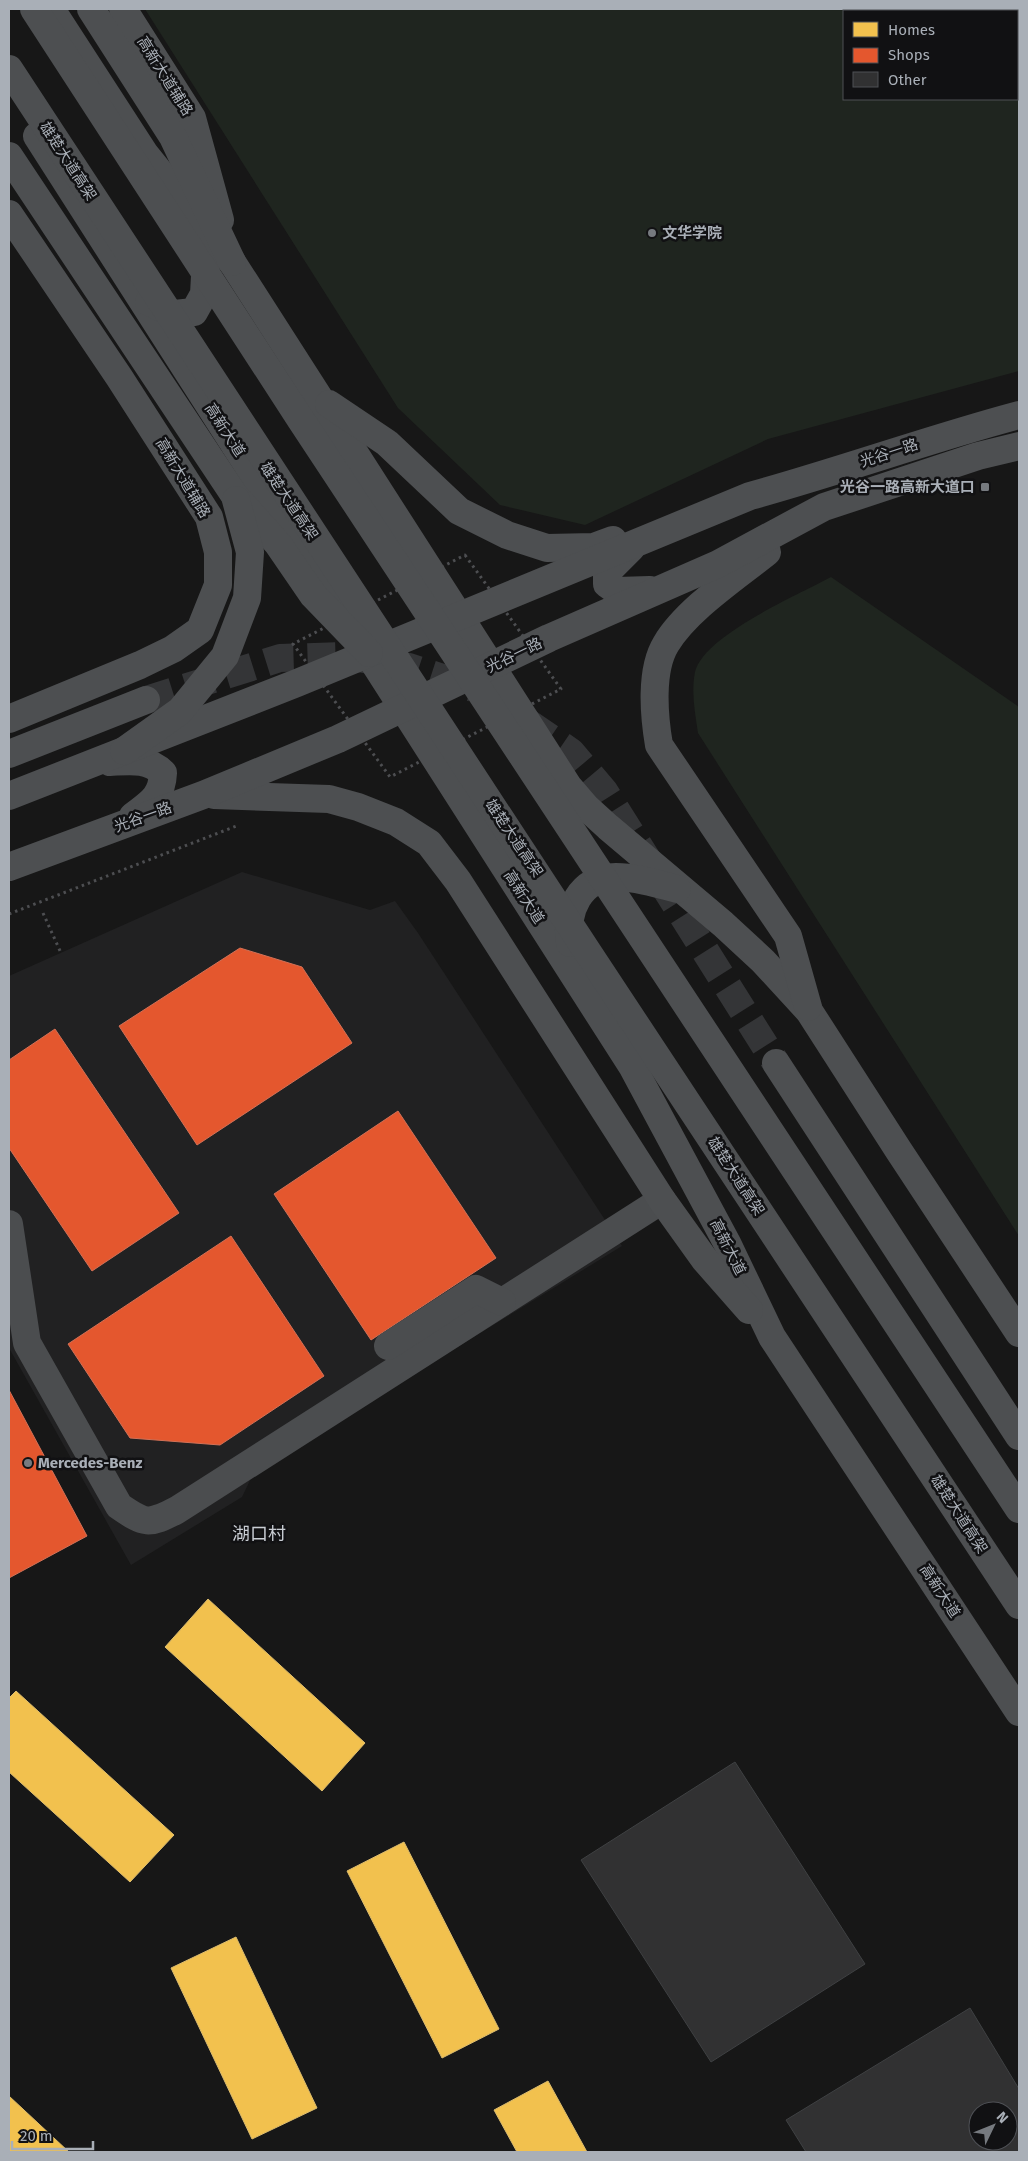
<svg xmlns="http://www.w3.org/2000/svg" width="1028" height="2161" font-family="'Fira Sans','Noto Sans SC',sans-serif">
	<rect width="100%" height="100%" fill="#171717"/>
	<polygon fill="#212122" points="242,872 370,910 395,901 418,933 622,1246 254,1472 242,1497 131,1565 9,1348 9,976"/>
	<g fill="#1f251f" fill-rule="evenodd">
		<path d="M145,9H1019V371L768,439L585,525L500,505L398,408ZM844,11H1017V99H844Z"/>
		<path d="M831,577L1019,707V1236L698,733C695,712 691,693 695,672C704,635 798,595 831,577Z"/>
	</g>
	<g fill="#f2c14e" stroke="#dcbc6e">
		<polygon points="208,1599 365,1743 322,1791 165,1647"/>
		<polygon points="16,1691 174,1835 130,1882 9,1772 9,1698"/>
		<polygon points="404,1842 499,2029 442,2058 347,1871"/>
		<polygon points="236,1937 317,2108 252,2139 171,1968"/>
		<polygon points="548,2081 587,2152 517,2152 494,2110"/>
		<polygon points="9,2096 69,2152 9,2152"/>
	</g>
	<g fill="#e4572e" stroke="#d27157">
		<polygon points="240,948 302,967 352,1043 197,1145 119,1026"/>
		<polygon points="55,1029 179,1213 92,1271 9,1148 9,1060"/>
		<polygon points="398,1111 496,1258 371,1340 274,1194"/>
		<polygon points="231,1236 324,1376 220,1445 130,1438 68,1344"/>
		<polygon points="9,1390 87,1536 9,1578"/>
	</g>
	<g fill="#313132" stroke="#3f4143" fill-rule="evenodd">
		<polygon points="735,1762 865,1964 711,2062 581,1860"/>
		<path d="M970,2008L1019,2089V2152H806L786,2120ZM978,2111H1008V2141H978Z"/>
	</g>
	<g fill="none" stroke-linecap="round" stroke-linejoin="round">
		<g stroke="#343537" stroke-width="28" stroke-dasharray="28 14" stroke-linecap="butt">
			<polyline points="146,700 280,658 347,656 409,667 473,688"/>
			<polyline points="527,722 571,752 604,791 776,1063"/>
		</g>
		<g stroke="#4d4e51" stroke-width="3" stroke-dasharray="2.5 4" stroke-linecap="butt">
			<polygon points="465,555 561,689 390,777 293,644"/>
			<polyline points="43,913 61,953"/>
			<polyline points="9,914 239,825"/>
		</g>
		<g stroke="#4b4d4f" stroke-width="28">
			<path d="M9,1224L27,1343L119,1506C145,1524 148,1525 177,1510L662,1200"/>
			<polyline points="388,1346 476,1289 502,1302"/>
		</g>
		<g stroke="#4d4f51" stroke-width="28">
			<polyline points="51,9 145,154 232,262 568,786 586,807 608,827 723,924 763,961 809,1011 899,1151 1019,1333"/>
			<polyline points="123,9 192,118 220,220"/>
			<polyline points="37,136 632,1066 727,1243 772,1337 1019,1712"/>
			<polyline points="9,214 119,377 209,517 218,552 218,585 200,630 173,649 140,665 9,719"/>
			<polyline points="149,302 174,314 194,312 204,294 206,258"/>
			<polyline points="329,404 387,443 459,511 507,535 547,548 594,547 613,540"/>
			<polyline points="631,548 607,572 607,584 617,591 650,590"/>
			<path d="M767,552C736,577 686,610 666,644C650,670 654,716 659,745L788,936L808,1007"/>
			<polyline points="9,754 146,700"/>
			<path d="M110,762C130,761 148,758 163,773C162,797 150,803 133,816"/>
			<polyline points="214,795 329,799 358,807 396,822 429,843 458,881 662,1200 705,1260 749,1310"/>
			<path d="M9,796L297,683L750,496C841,471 929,439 1019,415"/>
			<polyline points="9,867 203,795 338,739 549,638 718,564 824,507 978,456 1019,446"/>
			<path d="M570,943C565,911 580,877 616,877C637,877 657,884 677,889"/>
			<polyline points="776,1063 1019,1436"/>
		</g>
		<g stroke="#4d4f51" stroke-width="28">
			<polyline points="34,9 301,420 1019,1509"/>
			<polyline points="91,9 173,137 232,262"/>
			<path d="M9,69C342,584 682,1093 1019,1605"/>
			<polyline points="9,156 235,496 278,544 313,595 369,653"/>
			<polyline points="124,751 180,711 225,656 247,598 250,552 236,500"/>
		</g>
	</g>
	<g fill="#767a7f" stroke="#111113" stroke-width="2">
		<circle cx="652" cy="233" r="5"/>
		<rect x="980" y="482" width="10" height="10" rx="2.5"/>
		<circle cx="28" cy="1463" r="5"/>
	</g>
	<g text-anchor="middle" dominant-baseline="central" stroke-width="5" stroke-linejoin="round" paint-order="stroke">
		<g font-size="15" fill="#a9afb7" stroke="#111113">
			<text transform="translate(165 76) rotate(58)">高新大道辅路</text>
			<text transform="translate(68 161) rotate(57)">雄楚大道高架</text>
			<text transform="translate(225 430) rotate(57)">高新大道</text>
			<text transform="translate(889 453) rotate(-18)">光谷一路</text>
			<text transform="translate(183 478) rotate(59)">高新大道辅路</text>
			<text transform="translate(289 501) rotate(56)">雄楚大道高架</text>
			<text transform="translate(514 655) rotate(-26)">光谷一路</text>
			<text transform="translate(143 817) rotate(-20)">光谷一路</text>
			<text transform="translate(514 838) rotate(56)">雄楚大道高架</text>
			<text transform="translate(524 897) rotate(57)">高新大道</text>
			<text transform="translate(736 1176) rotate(57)">雄楚大道高架</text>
			<text transform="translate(728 1247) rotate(63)">高新大道</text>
			<text transform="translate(959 1514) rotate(57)">雄楚大道高架</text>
			<text transform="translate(940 1591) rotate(57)">高新大道</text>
		</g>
		<g font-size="15" font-weight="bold" fill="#a9afb7" stroke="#111113" text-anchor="start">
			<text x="662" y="233">文华学院</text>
			<text x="975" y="487" text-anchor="end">光谷一路高新大道口</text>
			<text x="38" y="1463">Mercedes-Benz</text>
		</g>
		<g font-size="18" fill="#c9cdd3" stroke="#111113">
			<text x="259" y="1534">湖口村</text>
		</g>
	</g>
	<rect width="1028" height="2161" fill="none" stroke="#a9afb7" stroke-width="20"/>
	<rect x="843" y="10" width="175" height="90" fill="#111113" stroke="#4e5055"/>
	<rect x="853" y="22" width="25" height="15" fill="#f2c14e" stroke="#4e5055"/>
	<text x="888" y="35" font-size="15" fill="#a9afb7">Homes</text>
	<rect x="853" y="48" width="25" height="15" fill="#e4572e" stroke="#4e5055"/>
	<text x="888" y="60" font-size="15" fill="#a9afb7">Shops</text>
	<rect x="853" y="72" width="25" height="15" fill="#313132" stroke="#4e5055"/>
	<text x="888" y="85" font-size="15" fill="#a9afb7">Other</text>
	<g transform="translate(993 2126) rotate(47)"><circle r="24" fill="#111113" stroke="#4e5055"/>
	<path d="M0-4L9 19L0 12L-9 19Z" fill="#767a7f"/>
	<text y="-8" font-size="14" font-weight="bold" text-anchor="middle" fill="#a9afb7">N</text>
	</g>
	<path d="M12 2141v8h81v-8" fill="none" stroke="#a9afb7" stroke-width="2.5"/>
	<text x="20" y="2141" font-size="15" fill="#a9afb7" stroke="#111113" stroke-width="4" paint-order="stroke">20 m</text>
</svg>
